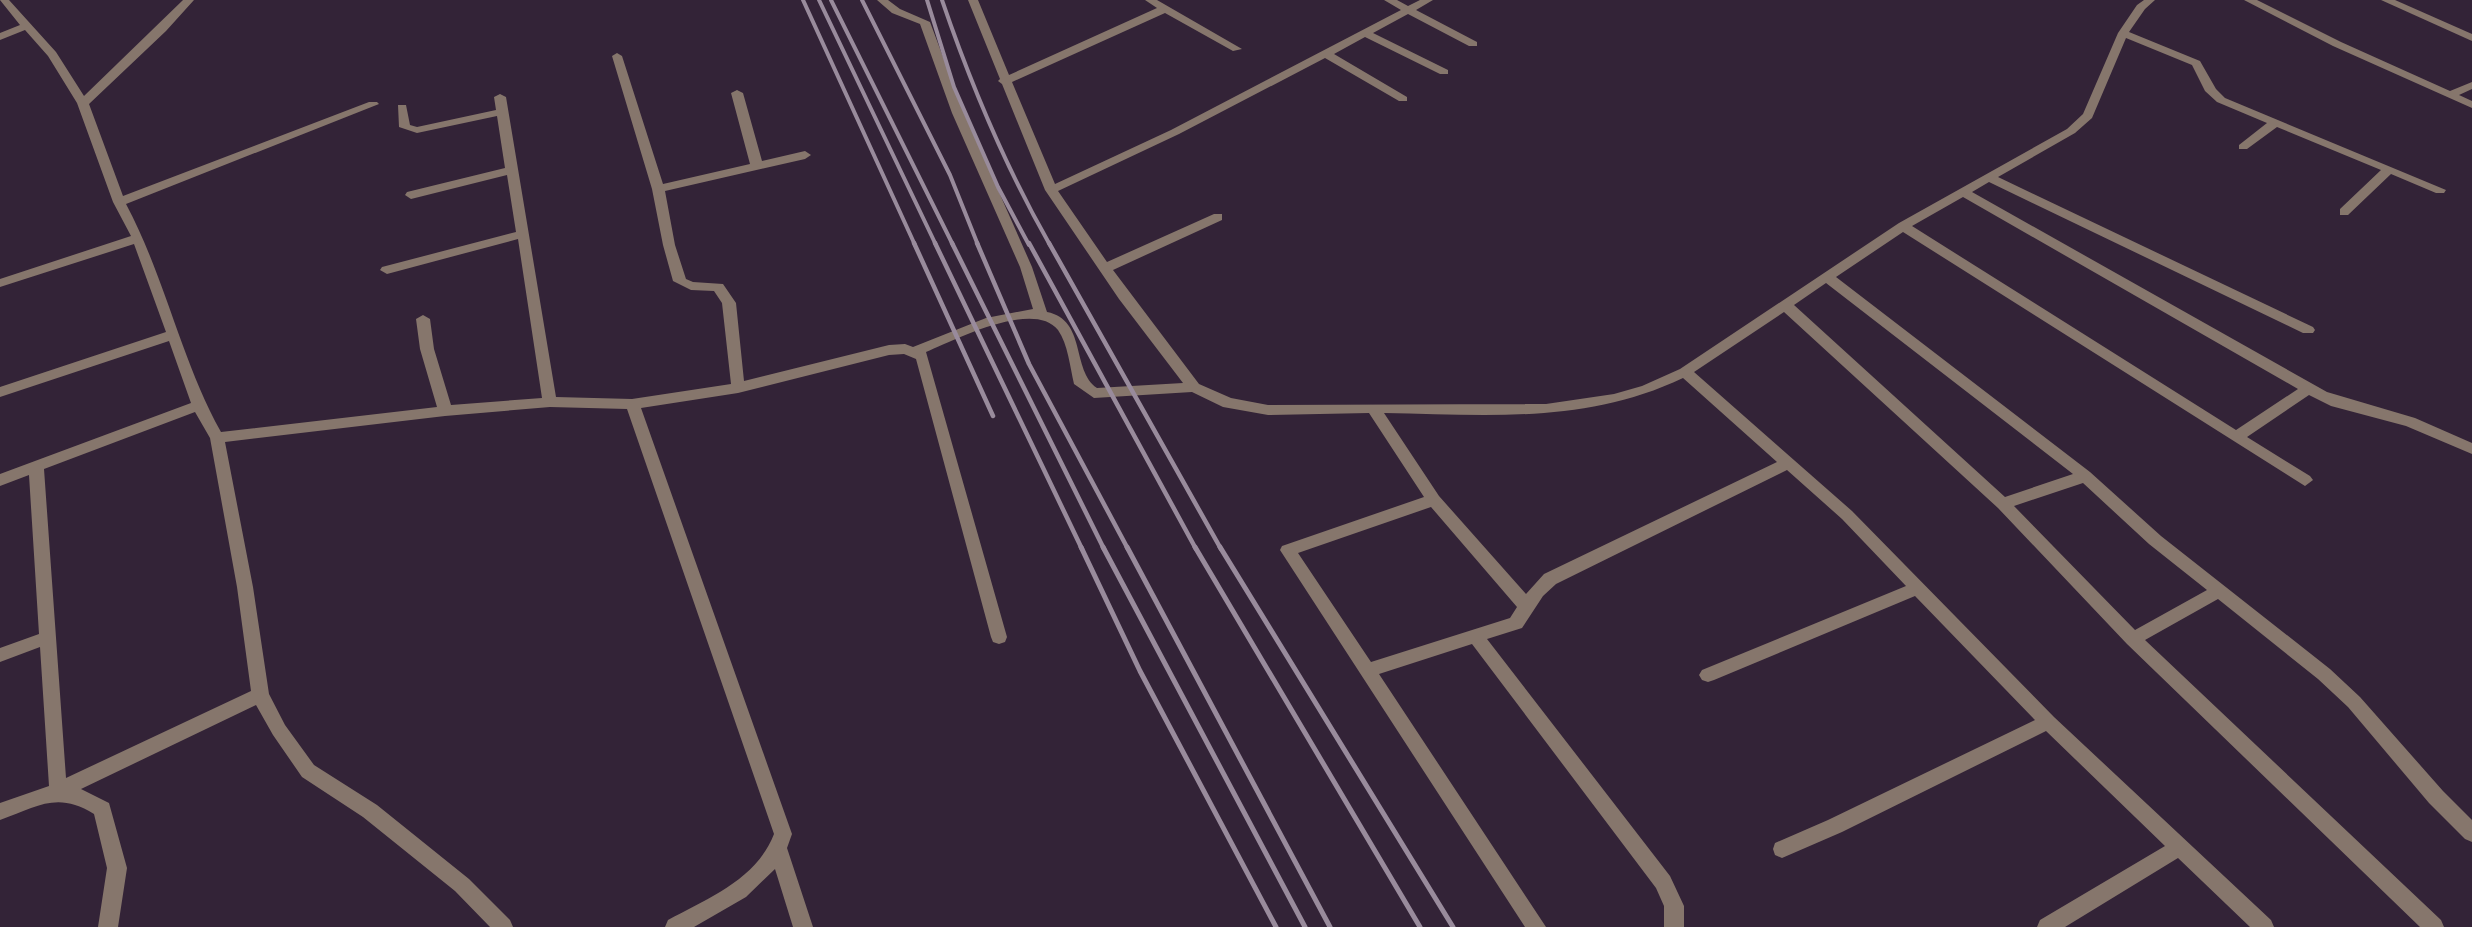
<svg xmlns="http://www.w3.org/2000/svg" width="2472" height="927" font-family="'PT Sans',sans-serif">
	<rect width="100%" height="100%" fill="#332337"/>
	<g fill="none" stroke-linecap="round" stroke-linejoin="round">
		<g fill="#86766c" fill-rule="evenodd">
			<path d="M0,0H9L56,52L84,96L183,0H194L166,31L89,104L123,196L369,102H377L379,104L126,204C165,277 181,360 221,432L437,407L420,349L416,319L423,315L430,319L434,349L451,405L542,398L518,239L387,274L380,270L382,267L516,232L507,175L411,199L405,195L407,192L505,168L497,116L417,133L399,127L398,105H406L410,125L417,127L496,110L494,97L500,94L506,97L556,397L632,399L731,384L722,303L714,291L691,290L673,281L663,245L652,189L612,56L617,53L622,56L663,184L750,164L731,93L737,90L743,93L762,161L805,151L811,155L805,159L665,191L675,245L686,279L693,282L723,284L736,303L744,381L889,345L905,344L913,347L986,318L1033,309L1020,267L952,113L920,24L892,13L877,0H888L900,9L930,22L964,113L1032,267L1047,312C1087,320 1071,370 1097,388L1183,383L1119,299L1045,190L1002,84L998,81L1000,79L968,0H978L1009,75L1157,8L1145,0H1157L1242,49L1233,51L1165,13L1012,82L1055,184L1171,130L1401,10L1384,0H1397L1408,6L1420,0H1433L1416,10L1477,42V46H1469L1408,14L1373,33L1448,70V74H1440L1365,37L1334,54L1407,97V101H1399L1325,58L1179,134L1058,191L1107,262L1214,214H1222V220L1113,270L1199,384L1231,398L1268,405L1546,404L1614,394L1642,386L1680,369L1899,223L2067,129L2083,114L2118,33L2137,5L2144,0H2155L2145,9L2129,32L2200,61L2216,89L2225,98L2446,190L2444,193H2436L2391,174L2348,215H2340V209L2381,170L2277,127L2247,149H2239V145L2267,123L2217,102L2205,91L2192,65L2126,38L2092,118L2075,133L1998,177L2313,327L2315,330L2313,333H2303L1989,182L1972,192L2327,392L2415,418L2472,443V454L2406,426L2331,406L2309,395L2247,437L2310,476L2313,480L2305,486L1903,232L1836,277L2090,472L2161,536L2330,669L2360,697L2443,791L2472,820V842L2465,839L2429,803L2348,707L2318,679L2218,599L2145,640L2441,920L2444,927H2420L2127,644L1998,508L1784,312L1694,372L1852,511L2054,717L2271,920L2274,927H2250L2178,858L2065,927H2037L2040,920L2165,846L2046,731L1842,832L1782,858L1775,855L1773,849L1775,843L1828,820L2035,720L1915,596L1714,680L1708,682L1702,680L1699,675L1702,670L1906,586L1842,519L1787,470L1556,584L1543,596L1522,628L1487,639L1670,876L1684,906V927H1664V906L1656,888L1472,644L1379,674L1546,927H1525L1280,550L1282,546L1424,497L1369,413L1268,415L1223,407L1192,392L1094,398L1074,384C1070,367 1068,344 1058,330C1034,299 954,340 926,352L1007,637L1005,642L999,644L993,642L991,637L916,359L904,354L889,355L738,393L641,408L792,834L787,848L813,927H793L775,869L746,897L694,927H665L668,920C708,898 756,880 774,834L627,409L550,407L445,416L225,442L253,587L269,694L285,725L314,765L377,805L469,879L510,920L513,927H490L455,891L363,817L302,777L273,735L256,705L81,789L109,803L127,868L118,927H98L107,868L94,814C57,791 37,807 0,820V803L49,786L40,647L0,662V648L39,634L29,475L0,486V474L191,403L169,341L0,397V387L166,332L134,244L0,287V279L131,236L113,202L77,103L48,56L25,30L0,40V33L20,25ZM1963,197L2298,389L2236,430L1912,226ZM1826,283L2073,474L2005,497L1794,305ZM1683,378L1777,462L1544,574L1526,594L1439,496L1384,413C1489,415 1586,424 1683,378ZM195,412L210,438L237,587L251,691L66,778L44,469ZM2083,483L2149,544L2207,590L2135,630L2014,506ZM1431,507L1517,607L1510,618L1371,662L1298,553Z"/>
			<polygon points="2244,0 2257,0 2341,42 2450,91 2472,82 2472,89 2459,95 2472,101 2472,108 2333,46"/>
			<polygon points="2381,0 2395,0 2472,34 2472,41"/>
		</g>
		<g stroke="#998b9c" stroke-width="4">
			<polyline points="803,0 915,245"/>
			<polyline points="819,0 936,245"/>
			<polyline points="831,0 953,245"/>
			<polyline points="862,0 950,175 978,245"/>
			<polyline points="927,0 954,87 998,187 1029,245"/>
			<path d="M942,0C971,85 1005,166 1050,245"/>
		</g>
		<g stroke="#998b9c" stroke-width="4.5">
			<polyline points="914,243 993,416"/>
			<polyline points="935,243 1082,549"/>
			<polyline points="952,243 1104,549"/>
			<polyline points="977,243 1029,364 1128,549"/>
			<polyline points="1029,243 1196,549"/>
			<polyline points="1049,243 1221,549"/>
		</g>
		<g stroke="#998b9c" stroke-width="5">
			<polyline points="1081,547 1140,671 1276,927"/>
			<polyline points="1103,547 1305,927"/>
			<polyline points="1127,547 1330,927"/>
			<polyline points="1195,547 1420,927"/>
			<polyline points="1220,547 1453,927"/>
		</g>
	</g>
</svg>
